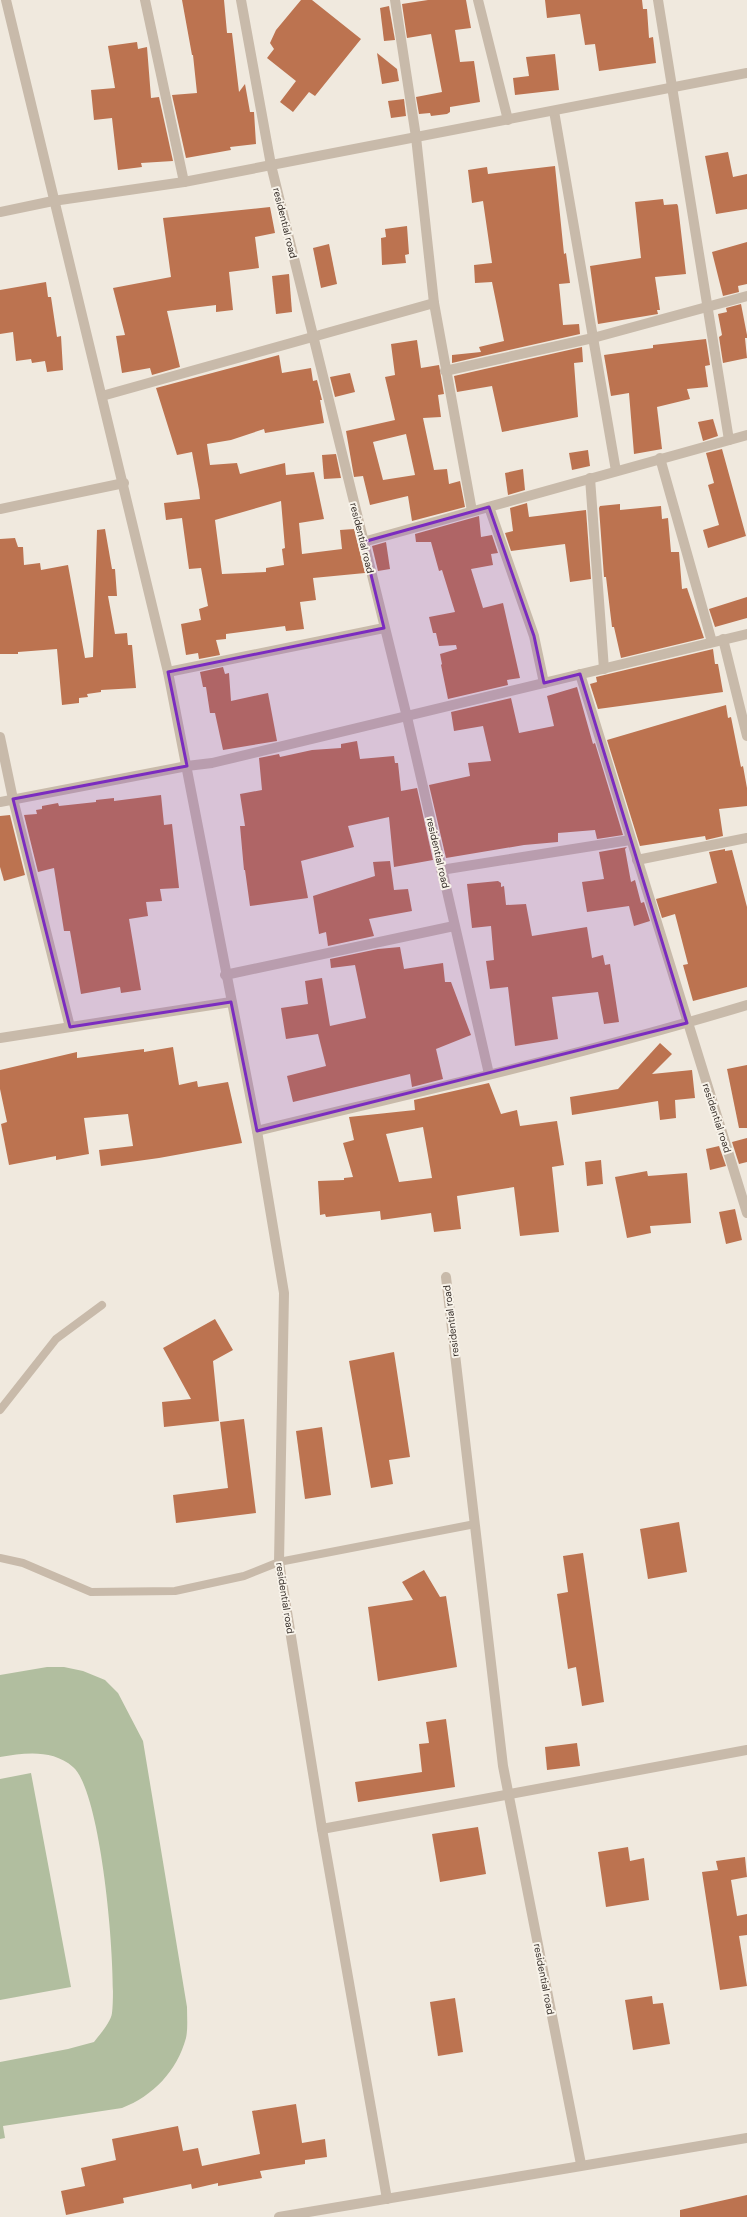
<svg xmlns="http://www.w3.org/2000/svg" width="747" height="2217" font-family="'DM Sans',sans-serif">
	<rect width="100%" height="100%" fill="#f0e9de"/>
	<g fill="#b1be9f">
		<path d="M47,1667H64L83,1671L105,1680L118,1693L143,1741L187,2007C187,2017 188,2029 186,2038C177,2071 153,2096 122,2108L3,2126L5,2138L0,2139V2062L68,2049L94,2042C100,2034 111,2022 112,2013C117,1972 102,1792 73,1767C52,1749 25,1753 0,1757V1675Z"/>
		<polygon points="31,1773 71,1987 0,2000 0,1779"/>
	</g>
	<g fill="#bc7350" fill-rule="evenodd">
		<polygon points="182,0 224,0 227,33 232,33 239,92 245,84 250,112 254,112 256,144 230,147 231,150 186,158 172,95 197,93 193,55 192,55"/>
		<polygon points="301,0 312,0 361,39 315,96 309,92 293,112 280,102 296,81 267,58 274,49 270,43 276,30"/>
		<polygon points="428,0 466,0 471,28 455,30 460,62 474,61 480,102 450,107 450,112 447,114 431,116 430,113 419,114 416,97 442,92 431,34 407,38 402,4"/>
		<polygon points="545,0 642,0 643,9 647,9 649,38 653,37 656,63 599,71 595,44 585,45 580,14 547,18"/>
		<polygon points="389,6 395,40 384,41 380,8"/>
		<polygon points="137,42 138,49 147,47 151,98 159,97 173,161 141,163 142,167 118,170 112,118 94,120 91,90 115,88 108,46"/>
		<polygon points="377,53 397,69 399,81 382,84"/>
		<polygon points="555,54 559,90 515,95 513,78 529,76 526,57"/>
		<polygon points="404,99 406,116 391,118 388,101"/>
		<polygon points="728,152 733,177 747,174 747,209 716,214 705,156"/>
		<polygon points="555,166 564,254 566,253 570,283 559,284 563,325 579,324 580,334 452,363 452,355 481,352 479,347 504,341 492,282 475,283 474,265 492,263 483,201 472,203 468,170 487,167 488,174"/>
		<polygon points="663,199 664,205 677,204 678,206 686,274 655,277 660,310 657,310 658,314 598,324 590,266 641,258 635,202"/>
		<polygon points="270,207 275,233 255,237 259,268 229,272 233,310 216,312 216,305 167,311 180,367 152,375 150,368 122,373 116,336 125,335 113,288 171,277 163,218"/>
		<polygon points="407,226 409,254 405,255 406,263 382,265 381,238 386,237 385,229"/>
		<polygon points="747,242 747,284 738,286 739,292 723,296 712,252"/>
		<polygon points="329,244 337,284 321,288 313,248"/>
		<polygon points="289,274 292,312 276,314 272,276"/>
		<polygon points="46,282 48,297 51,297 57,337 61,336 63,370 47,372 45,361 32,363 31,359 16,361 13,332 0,334 0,290"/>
		<polygon points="741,304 747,335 747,338 745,338 747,358 723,363 719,337 722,335 718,314 727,312 726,308"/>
		<polygon points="706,339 710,365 705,366 708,387 687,389 690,399 657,407 662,449 634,454 629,393 611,396 604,355 653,348 653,345"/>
		<path d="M417,340L421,368L439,365L444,394L438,395L441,417L423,418L434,470L447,469L449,484L460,481L465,507L412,521L408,496L370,505L363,476L354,477L346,431L395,420L385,377L395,375L391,344ZM406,434L415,475L383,480L373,442Z"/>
		<polygon points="582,347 583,362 574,363 578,417 502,432 492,386 457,392 454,376"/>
		<path d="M279,355L282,373L311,368L313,381L317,380L322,400H320L324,423L265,433L264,429L231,440L207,444L210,465L237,463L240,474L285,463L286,475L314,472L324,519L299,523L302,554L342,549L340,530L354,529L365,573L313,578L316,600L300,602L304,629L286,631L285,626L226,634V639L216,640L220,655L199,659L198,653L186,655L181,624L201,620L199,609L208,606L201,568L189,569L182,518L166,520L164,503L200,499L199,490L192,452L177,455L156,388ZM281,501L285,548L282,549L284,565L266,568V572L222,574L215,520Z"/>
		<polygon points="350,373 355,392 335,397 330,377"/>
		<polygon points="713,419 718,436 703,441 698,422"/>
		<polygon points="722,449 746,536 708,548 703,530 719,525 708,485 714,483 706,453"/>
		<polygon points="588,450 590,466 572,470 569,453"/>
		<polygon points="336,454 341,478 324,479 322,455"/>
		<polygon points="523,469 525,490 508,495 505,473"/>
		<polygon points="527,503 529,517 586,510 591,579 570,582 565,544 511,551 505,533 513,531 510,508"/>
		<polygon points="620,504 620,510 661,506 662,519 668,518 671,552 679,552 682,589 687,588 704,638 621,658 614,627 612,627 606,577 604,577 599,508 600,506"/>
		<polygon points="479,516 481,537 492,535 498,553 491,554 493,565 471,569 483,608 503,603 520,678 507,680 508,685 448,699 441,665 442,664 440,654 457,649 456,645 439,646 436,633 433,633 429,617 455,612 442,570 439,571 431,542 416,542 415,534"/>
		<polygon points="105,529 112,569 115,569 117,596 108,596 115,634 127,633 128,645 132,645 136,688 101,690 101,692 87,694 88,697 79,698 79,703 62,705 57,649 18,652 18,654 0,654 0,539 15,538 18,547 23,547 24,565 40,563 41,570 68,565 85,658 93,657 97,530"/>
		<polygon points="386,542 390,569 378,571 372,546"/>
		<polygon points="747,597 747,618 715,627 709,609"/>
		<polygon points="713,649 715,664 718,664 723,692 598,709 590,684 597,682 596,677"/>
		<polygon points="223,667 225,674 229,673 231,701 268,693 277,741 223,750 215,713 210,713 206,687 203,687 200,672"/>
		<polygon points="577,687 593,744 595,743 623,835 597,839 595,830 558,833 558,842 524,845 446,858 429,785 470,776 468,763 491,761 483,726 454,731 451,712 511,698 519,733 554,726 547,696"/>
		<polygon points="726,705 728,718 731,717 741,767 743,766 747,788 747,806 719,809 723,836 706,840 705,836 640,846 607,740"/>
		<polygon points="357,741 360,759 394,756 395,763 398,763 401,791 417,788 433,860 394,867 389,817 348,826 354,847 301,861 308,898 250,906 245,870 244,870 240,826 245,826 240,794 262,790 259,758 279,754 280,757 312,750 341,748 341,744"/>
		<polygon points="161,795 164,825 172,824 179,888 160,889 162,901 146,902 148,916 129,919 141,990 121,993 120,987 81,994 70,931 64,931 54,868 38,872 24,815 37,814 36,810 42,809 42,806 58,803 59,806 96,802 96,800 114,798 114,801"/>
		<polygon points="10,815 25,875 4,881 0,867 0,816"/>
		<polygon points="627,847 625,849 631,882 635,880 641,903 644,902 650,921 634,926 629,906 587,912 582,882 604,879 599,852"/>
		<polygon points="725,849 725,851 732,850 747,907 747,987 693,1001 683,965 688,964 675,914 662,918 656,899 717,883 709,852"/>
		<polygon points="390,861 394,890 408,889 412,911 369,919 374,936 328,946 326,932 319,934 313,896 375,876 373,862"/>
		<polygon points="498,881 501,883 501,887 504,886 506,905 526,904 532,936 587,927 592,958 603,955 605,965 610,964 619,1022 604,1024 598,992 552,997 558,1039 515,1046 508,987 490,989 486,961 494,960 491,926 472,928 467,884"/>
		<polygon points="400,947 404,969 443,963 445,982 451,982 471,1035 436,1049 443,1079 412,1087 410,1074 293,1102 287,1076 326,1066 318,1034 286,1039 281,1008 308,1004 305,981 322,978 330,1026 366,1018 355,965 331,968 330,959 378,949"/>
		<polygon points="660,1043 672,1054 652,1074 692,1070 695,1098 675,1100 676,1118 660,1120 658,1101 572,1115 570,1097 618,1089"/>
		<polygon points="173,1047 179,1085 197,1081 198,1087 228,1082 242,1143 159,1158 101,1166 99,1150 133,1146 128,1114 84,1118 89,1154 56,1160 56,1156 9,1165 1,1124 7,1122 0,1089 0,1070 77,1052 77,1058 144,1049 144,1052"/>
		<polygon points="747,1065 747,1128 739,1128 727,1069"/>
		<path d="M489,1083L501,1114L517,1110L520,1126L557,1121L564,1165L552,1167L559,1232L520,1236L514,1187L457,1196L461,1229L434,1232L431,1213L381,1220L380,1211L326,1217L325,1214L320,1215L318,1181L344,1180V1178L353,1177L343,1143L354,1140L349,1117L415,1110L414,1100ZM423,1127L432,1178L399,1182L386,1134Z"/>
		<polygon points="747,1138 747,1162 739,1164 732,1142"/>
		<polygon points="719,1146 726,1166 710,1170 706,1149"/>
		<polygon points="601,1160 603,1184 587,1186 585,1162"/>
		<polygon points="647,1171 648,1176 687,1173 691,1223 650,1226 651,1233 627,1238 615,1177"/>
		<polygon points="735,1209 742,1240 726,1244 719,1212"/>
		<polygon points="215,1319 233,1350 213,1361 219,1421 164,1427 162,1402 191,1399 163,1348"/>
		<polygon points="394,1352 410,1457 389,1460 393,1484 371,1488 349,1361"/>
		<polygon points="244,1419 256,1513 176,1523 173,1495 228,1488 220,1422"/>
		<polygon points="322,1427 331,1495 305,1499 296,1431"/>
		<polygon points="679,1522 687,1572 648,1579 640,1529"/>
		<polygon points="583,1553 604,1702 582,1706 576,1667 568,1669 557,1594 568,1592 563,1556"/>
		<polygon points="424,1570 440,1597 446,1596 457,1667 378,1681 368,1607 413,1600 402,1582"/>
		<polygon points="446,1719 455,1787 358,1802 355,1782 422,1772 419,1744 429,1743 426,1722"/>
		<polygon points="577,1743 580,1766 547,1770 545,1747"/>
		<polygon points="478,1827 486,1874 440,1882 432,1834"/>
		<polygon points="628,1847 630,1861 644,1858 649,1900 606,1907 598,1852"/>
		<polygon points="745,1857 747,1877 731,1880 737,1916 747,1914 747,1935 739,1936 747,1986 720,1990 702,1872 718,1870 716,1861"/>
		<polygon points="652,1996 653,2004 663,2003 670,2044 633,2050 625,2000"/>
		<polygon points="455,1998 463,2052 438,2056 430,2002"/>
		<polygon points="296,2104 302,2143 325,2139 327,2157 305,2160 305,2164 260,2171 262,2178 218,2186 218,2183 192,2189 191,2184 123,2198 124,2203 66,2215 61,2191 85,2186 81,2168 116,2160 112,2139 178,2126 183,2151 198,2148 202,2166 260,2154 252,2111"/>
		<polygon points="747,2195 747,2217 680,2217 680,2210"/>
	</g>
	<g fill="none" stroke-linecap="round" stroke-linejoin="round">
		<g stroke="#c8baaa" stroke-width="8">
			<polyline points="0,1410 56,1339 102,1305"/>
			<polyline points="0,1558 23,1563 91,1592 175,1591 244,1576 279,1562 475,1524"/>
		</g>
		<g stroke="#c8baaa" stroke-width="10">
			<polyline points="6,0 168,672 257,1131 284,1293 279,1562 322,1829 387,2199"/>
			<polyline points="145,0 184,182"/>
			<polyline points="241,0 271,165 407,717 489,1074"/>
			<polyline points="395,0 416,137 434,303 472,511"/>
			<polyline points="478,0 508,120"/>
			<polyline points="658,0 729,440"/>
			<polyline points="554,111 616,471"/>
			<polyline points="0,212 53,201 184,182 747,73"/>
			<polyline points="445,371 593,338 747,296"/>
			<polyline points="102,396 434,303"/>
			<polyline points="660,458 712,642"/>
			<polyline points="590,478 604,669"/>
			<polyline points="489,507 534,636 544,683"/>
			<polyline points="0,509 124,483"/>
			<polyline points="363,542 747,435"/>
			<polyline points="723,639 747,736"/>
			<polyline points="168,672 384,628"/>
			<polyline points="580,674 747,1213"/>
			<polyline points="0,737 13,799 70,1027"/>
			<polyline points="0,802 187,766 212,763 747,634"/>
			<polyline points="637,860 747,838"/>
			<polyline points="441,870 630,840"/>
			<polyline points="225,975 454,926"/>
			<polyline points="0,1038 231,1002"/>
			<path d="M257,1131C421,1091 585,1054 747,1005"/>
			<polyline points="446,1277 503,1766 581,2164"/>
			<polyline points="322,1829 747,1750"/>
		</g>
		<polyline stroke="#c8baaa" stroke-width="10" points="279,2217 747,2138"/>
	</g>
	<path fill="#7b2cbf" fill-opacity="0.2" stroke="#7b2cbf" stroke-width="3" stroke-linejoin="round" d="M489,507L534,636L544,683L580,674L687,1023L257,1131L231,1002L70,1027L13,799L187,766L168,672L384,628L363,542Z"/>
	<g text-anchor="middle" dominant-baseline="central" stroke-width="4" stroke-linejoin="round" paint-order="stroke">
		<g font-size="10" fill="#362e29" stroke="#f8f3ea">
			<text transform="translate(285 223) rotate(76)">residential road</text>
			<text transform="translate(362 538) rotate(76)">residential road</text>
			<text transform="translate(438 853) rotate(77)">residential road</text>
			<text transform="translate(717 1118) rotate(72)">residential road</text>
			<text transform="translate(451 1321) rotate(-97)">residential road</text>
			<text transform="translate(285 1598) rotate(81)">residential road</text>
			<text transform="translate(544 1979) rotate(79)">residential road</text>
		</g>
	</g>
</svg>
